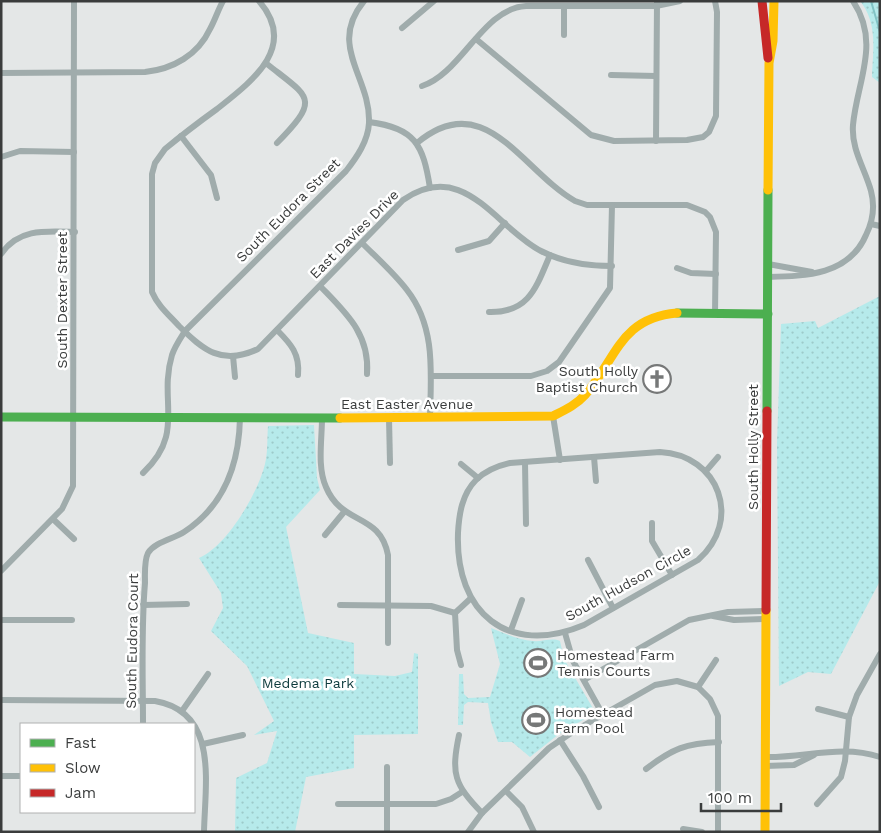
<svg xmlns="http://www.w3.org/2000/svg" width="881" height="833" font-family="'Work Sans',sans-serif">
	<defs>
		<pattern id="park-dots" width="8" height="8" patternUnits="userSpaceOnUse" patternTransform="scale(1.25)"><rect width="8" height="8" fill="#b6eaeb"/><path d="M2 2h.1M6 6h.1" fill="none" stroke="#9dcaca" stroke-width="1.8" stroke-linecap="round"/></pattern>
	</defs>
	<rect width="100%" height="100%" fill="#e4e7e7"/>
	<g fill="url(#park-dots)">
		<path d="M860,1H879L880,5V83L872,77C873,51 878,23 860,1Z"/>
		<polygon points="880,296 880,581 831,674 808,672 779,686 777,443 781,324 815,321 818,328"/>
		<path d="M314,425L317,478L320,490L286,527L308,633L354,643V674L395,676L412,672L414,653L418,654V734L354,735V768L306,777L295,832H235L236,778L267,763L277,731L254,735L274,721L247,666L211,631L223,608L221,593L199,558C227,546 258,493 265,464C268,452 267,438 268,426Z"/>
		<path d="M491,628C504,633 518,640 533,641C542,642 552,637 560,641L564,659L594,710L593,714L559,734L530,757L512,742H498L491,722L488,703L468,702L464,705L463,725H458L459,674H463L464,694L468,698L490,697L500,664Z"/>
	</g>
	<g fill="#b6eaeb">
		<polygon points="525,649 551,649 552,678 524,677"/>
		<polygon points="539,705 553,722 535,737 519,718"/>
	</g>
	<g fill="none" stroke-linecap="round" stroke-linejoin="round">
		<polyline stroke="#81c3c5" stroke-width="2" points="871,1 880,32"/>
		<g stroke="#a0acac" stroke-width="6">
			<path d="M259,1C299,47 251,82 217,109C199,122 182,135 165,149L155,163L152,174V292C158,306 169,315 179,326C203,350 222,366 258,349L403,200C464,158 495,227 541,251C564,263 587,266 612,266"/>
			<polyline points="402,28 434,1"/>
			<polyline points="564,35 564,6"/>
			<polyline points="476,39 591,135 614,141 687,140 703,137 709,132 716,116 717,12 715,1"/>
			<path d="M267,64C310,98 321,98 277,143"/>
			<path d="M1,73L145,72C173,69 198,55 210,29C215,20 218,10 223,1"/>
			<polyline points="611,75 656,76"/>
			<path d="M422,86C461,74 483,8 526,6H656L680,1"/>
			<path d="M369,122C415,128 423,144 430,188"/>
			<polyline points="181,136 211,175 217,198"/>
			<polyline points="656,141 657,2"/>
			<path d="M417,143C485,86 522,171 575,201L587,205H687L705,212L710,217L716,232L715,314"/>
			<polyline points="1,157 20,151 74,152"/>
			<polyline points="871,224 880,226"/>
			<path d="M362,243C377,258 394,273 407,290C436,327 431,373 430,417"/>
			<polyline points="458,250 489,241 505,223"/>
			<path d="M1,254C19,228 46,231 75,232"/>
			<polyline points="768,264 812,272"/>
			<polyline points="677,268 691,273 716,274"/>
			<path d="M768,277C806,276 849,275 866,235C873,221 875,206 871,191C865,169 851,149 853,125C857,81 881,43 853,1"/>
			<path d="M320,286C346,313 370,334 367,374"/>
			<path d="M489,312C529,313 536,288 550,255"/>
			<path d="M277,330C291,344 300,354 298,375"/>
			<polyline points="233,356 235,377"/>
			<polyline points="431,376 531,376 547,371 559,362 610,288 612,205"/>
			<polyline points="553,416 560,460"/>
			<path d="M322,418C322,440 317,467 326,487C342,526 380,512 388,555V643"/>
			<polyline points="389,418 390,463"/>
			<path d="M660,452C719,455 743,520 698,560L584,625C508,657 455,613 458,533C459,514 462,494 476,480C485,471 497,466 510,463Z"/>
			<polyline points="594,457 596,481"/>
			<polyline points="525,462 526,524"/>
			<polyline points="461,464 478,478"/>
			<polyline points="706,471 718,457"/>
			<path d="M143,473C186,433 158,401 172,355C175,346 180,339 185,331L346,171C357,157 368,141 369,123C371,77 327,46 364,1"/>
			<polyline points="53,519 74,539"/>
			<polyline points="652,523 652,541 672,575"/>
			<polyline points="325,535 344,512"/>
			<polyline points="588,560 613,608"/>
			<polyline points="1,571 62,509 73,486 74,1"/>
			<polyline points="143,605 187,604"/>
			<polyline points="340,605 431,606 455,613"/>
			<polyline points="713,616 734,620 766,619"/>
			<polyline points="1,620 72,620"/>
			<polyline points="511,630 522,600"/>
			<polyline points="565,633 573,661 603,715"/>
			<polyline points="461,665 457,650 455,613 470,599"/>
			<polyline points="584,680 689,620 728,612 766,611"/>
			<polyline points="698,687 716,660"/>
			<path d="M1,700L155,701C219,712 205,783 204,832"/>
			<polyline points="818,709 849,717"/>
			<polyline points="182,711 208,674"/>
			<path d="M143,724C143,677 141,630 145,583C145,574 144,561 148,553C155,542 173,539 184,532C224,506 239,464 240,418"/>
			<path d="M459,735C451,774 454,784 482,813"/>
			<polyline points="560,740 583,776 599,807"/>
			<polyline points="203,744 243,735"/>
			<path d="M765,757C805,758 841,744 880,757"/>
			<polyline points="765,766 794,765 814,755"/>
			<polyline points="387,767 387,832"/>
			<path d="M646,769C672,749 686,743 719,742"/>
			<polyline points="1,776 21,776"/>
			<polyline points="506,791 522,807 534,832"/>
			<polyline points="338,804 436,804 451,799 462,792"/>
			<polyline points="817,804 841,777 845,761 849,717 857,695 880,654"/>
			<polyline points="683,829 702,832"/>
			<polyline points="468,832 482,813 549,748 574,731 655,685 677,681 698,687 710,699 718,716 718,832"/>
		</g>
		<g stroke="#4caf50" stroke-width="9">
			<polyline points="677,313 768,314"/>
			<polyline points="767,411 768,190"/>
			<polyline points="1,417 340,418"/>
		</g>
		<g stroke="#ffc107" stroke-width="9">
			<polyline points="768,190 769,63 773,41 774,1"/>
			<path d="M340,418L553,416C565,410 576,405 585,395C617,358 620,318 677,313"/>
			<polyline points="765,832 766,610"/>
		</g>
		<g stroke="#c62828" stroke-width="9">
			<polyline points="762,1 768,58"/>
			<polyline points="766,610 767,411"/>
		</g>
	</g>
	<defs>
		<symbol id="church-ring" viewBox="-11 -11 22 22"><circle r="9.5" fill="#fff" stroke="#767878" stroke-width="1.5"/><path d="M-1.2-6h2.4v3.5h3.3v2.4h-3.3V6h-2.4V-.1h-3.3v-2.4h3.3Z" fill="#767878"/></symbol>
		<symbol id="stadium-ring" viewBox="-11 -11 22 22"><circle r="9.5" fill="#fff" stroke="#767878" stroke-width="1.5"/><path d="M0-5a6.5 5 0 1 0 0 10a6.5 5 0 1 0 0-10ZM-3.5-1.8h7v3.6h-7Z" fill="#767878"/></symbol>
	</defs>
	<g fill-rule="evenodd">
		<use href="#church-ring" x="641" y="363" width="32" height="32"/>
		<use href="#stadium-ring" x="522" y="647" width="32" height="32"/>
		<use href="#stadium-ring" x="520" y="704" width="32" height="32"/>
	</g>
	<g text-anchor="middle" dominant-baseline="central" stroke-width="5" stroke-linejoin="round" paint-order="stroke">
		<g font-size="14" fill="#3a3c3c" stroke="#fff">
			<text transform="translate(288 210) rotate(-45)">South Eudora Street</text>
			<text transform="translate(354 234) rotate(-45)">East Davies Drive</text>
			<text transform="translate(62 300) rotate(-90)">South Dexter Street</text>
			<text x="407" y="404">East Easter Avenue</text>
			<text transform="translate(753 447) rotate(-90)">South Holly Street</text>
			<text transform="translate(628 583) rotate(-29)">South Hudson Circle</text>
			<text transform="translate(132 641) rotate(-89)">South Eudora Court</text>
		</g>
		<g font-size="14" fill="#3a3c3c" stroke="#fff" text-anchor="start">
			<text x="638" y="371" text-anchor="end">South Holly<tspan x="638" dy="16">Baptist Church</tspan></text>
			<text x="557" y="655">Homestead Farm<tspan x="557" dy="16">Tennis Courts</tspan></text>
			<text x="555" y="712">Homestead<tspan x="555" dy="16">Farm Pool</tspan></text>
		</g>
		<g font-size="14" fill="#0d3a3c" stroke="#fff">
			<text x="308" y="683">Medema Park</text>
		</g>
	</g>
	<rect width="881" height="833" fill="none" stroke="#3a3c3c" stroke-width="5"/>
	<rect x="20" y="723" width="175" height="90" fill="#ffffff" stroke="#b0b1b1"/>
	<rect x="30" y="739" width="25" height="8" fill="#4caf50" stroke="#b0b1b1"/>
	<text x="65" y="748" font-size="15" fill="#3a3c3c">Fast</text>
	<rect x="30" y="764" width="25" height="8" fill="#ffc107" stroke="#b0b1b1"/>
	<text x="65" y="773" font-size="15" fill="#3a3c3c">Slow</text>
	<rect x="30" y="789" width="25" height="8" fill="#c62828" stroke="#b0b1b1"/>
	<text x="65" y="798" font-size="15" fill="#3a3c3c">Jam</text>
	<path d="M701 803v8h80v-8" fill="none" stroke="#3a3c3c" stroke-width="2.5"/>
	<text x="708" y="803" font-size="15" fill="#3a3c3c" stroke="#ffffff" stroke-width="4" paint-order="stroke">100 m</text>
</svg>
